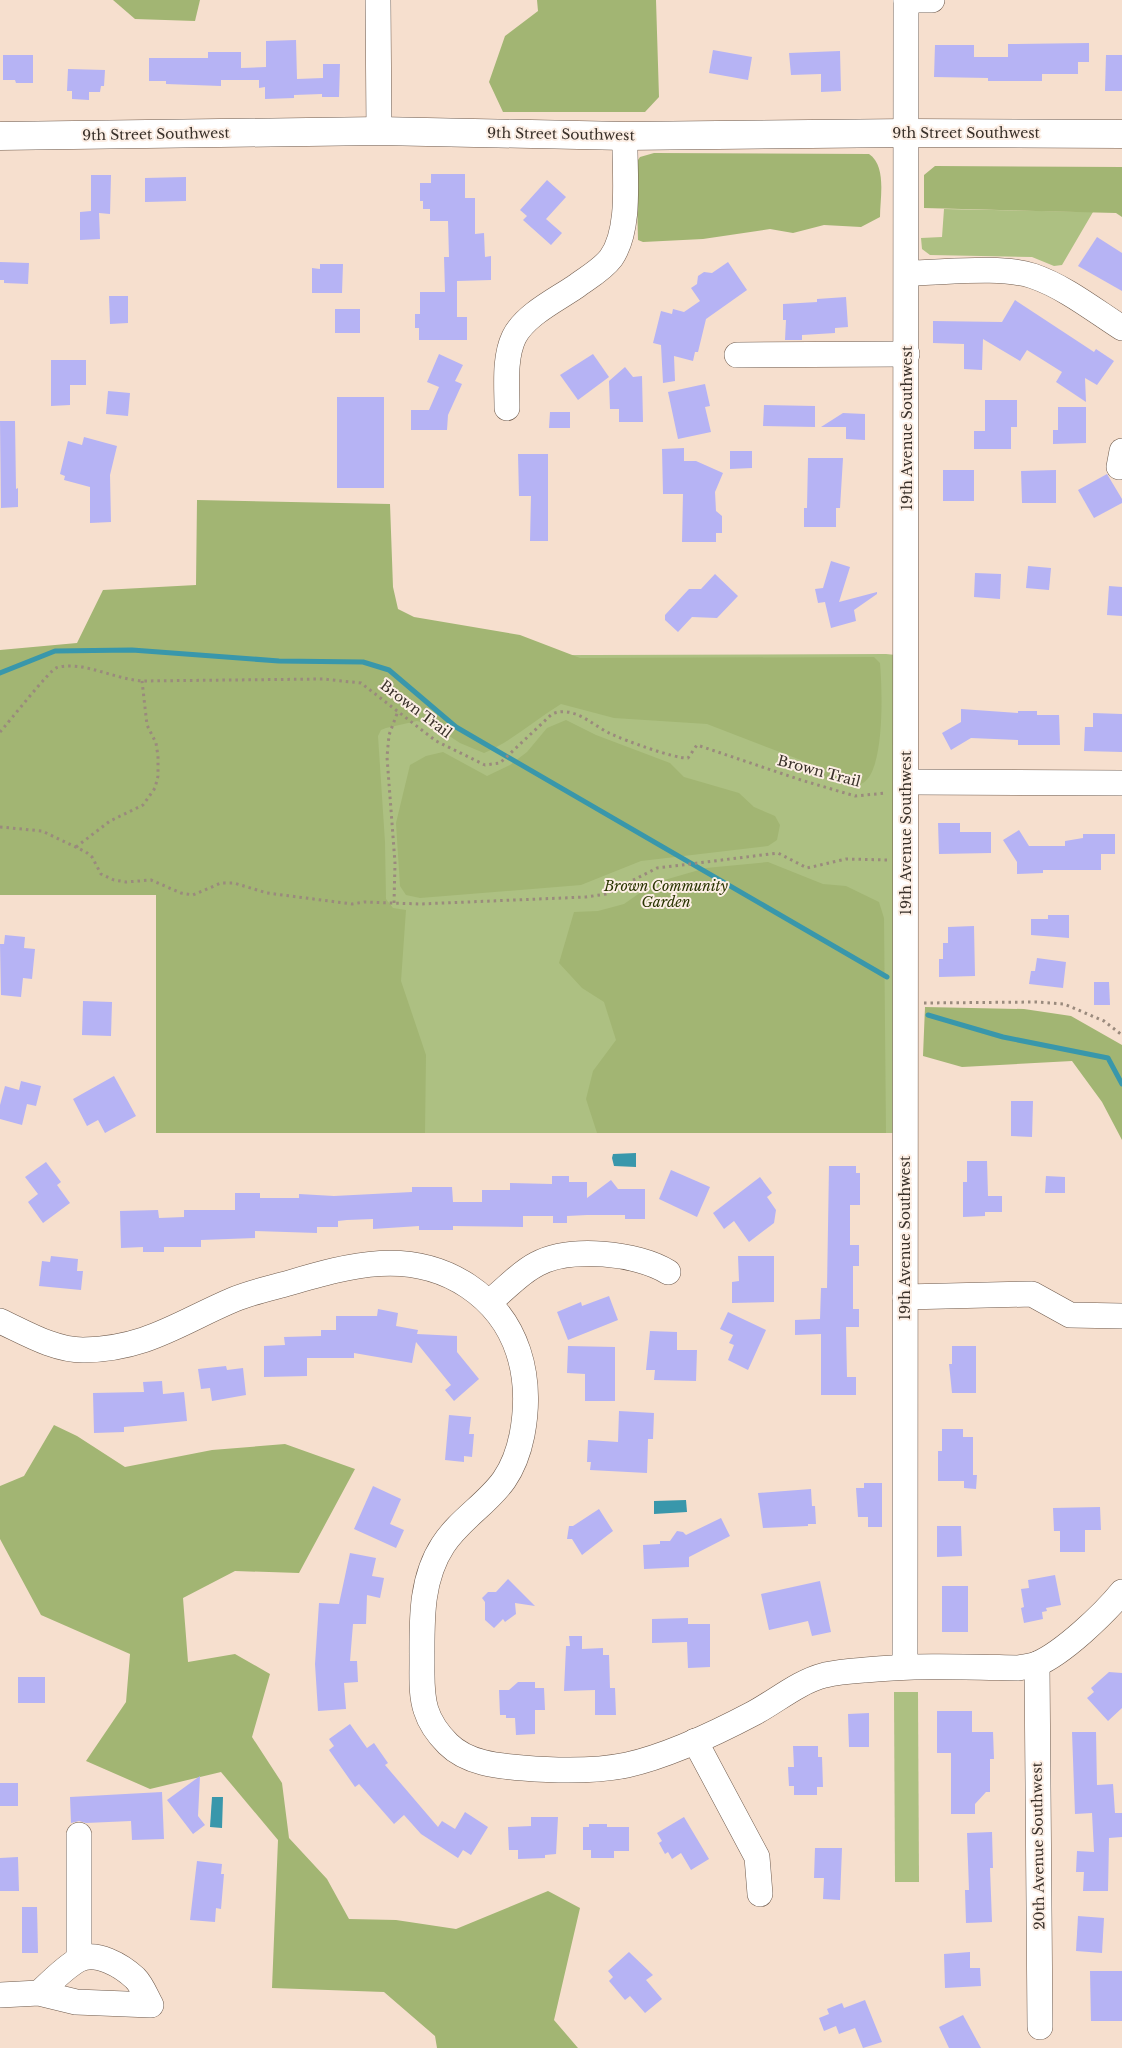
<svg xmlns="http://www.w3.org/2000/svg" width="1122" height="2048" font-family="'Libre Baskerville',serif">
	<rect width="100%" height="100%" fill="#f6dfce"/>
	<g fill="#adc082">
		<polygon points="944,209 1093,212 1062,265 1054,266 1032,257 930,255 922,249 921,238 942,237"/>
		<polygon points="886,654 906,656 905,1133 156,1133 156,895 0,895 0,657"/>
		<polygon points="894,1692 918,1692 919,1882 895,1882"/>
	</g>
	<g fill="#a2b573">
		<polygon points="113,0 200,0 195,21 135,19"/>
		<polygon points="537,0 656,0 659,97 645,112 503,112 489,82 505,36 538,11"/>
		<path d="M654,153L869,154C887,166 880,198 880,217L861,227L824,225L793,233L770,229L703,239L643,242L638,240L636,163L640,157Z"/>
		<polygon points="935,166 1122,167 1122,217 1116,213 924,208 924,175"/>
		<path d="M197,500L390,504L393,587L398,609L414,617L520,635L580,658L874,657L880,663C882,686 886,774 861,784C848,789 830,780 817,775L811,764L707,724L614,718L561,704C535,720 512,741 484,753L460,743L434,726L417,721L386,728L381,730L378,736L385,842L386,899L393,908L406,910L401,981L426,1055L425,1133H156V895H0V650L77,643L103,590L196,585Z"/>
		<polygon points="566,720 596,735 670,763 684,777 739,793 754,807 775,816 780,825 777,840 768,846 641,861 581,885 420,898 406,895 400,886 396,823 410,765 426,756 443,752 487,776 510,765 527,752 547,728"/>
		<polygon points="768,862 823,884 846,886 879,902 884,918 886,1133 597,1133 586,1099 593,1071 616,1040 604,1002 582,988 559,963 574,912 598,911 624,904 654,883 706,868"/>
		<polygon points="925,1007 1024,1009 1071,1016 1122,1045 1122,1140 1102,1102 1072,1061 962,1067 923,1056"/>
		<polygon points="54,1425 77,1436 125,1467 212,1450 285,1444 355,1469 299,1573 235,1571 183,1598 188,1662 235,1654 270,1674 252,1737 282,1783 289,1838 327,1879 349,1919 396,1920 456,1929 548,1891 580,1908 554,2020 578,2048 437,2048 435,2036 384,1992 272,1988 278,1840 221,1772 150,1789 86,1761 126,1702 130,1654 41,1615 0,1539 0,1486 24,1476"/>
	</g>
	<g fill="#3997ab">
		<polygon points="636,1153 636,1167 614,1166 612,1158 613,1154"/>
		<polygon points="686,1500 687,1512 654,1514 654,1501"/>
		<polygon points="212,1797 223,1797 222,1828 210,1827"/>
	</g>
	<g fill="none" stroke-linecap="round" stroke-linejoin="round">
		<g stroke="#3997ab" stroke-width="5">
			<polyline points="0,673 55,651 132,650 279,661 363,662 389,670 456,727 887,977"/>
			<polyline points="928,1015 1003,1037 1108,1058 1122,1084"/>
		</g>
	</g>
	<g fill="#b6b3f4">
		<polygon points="296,40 297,79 323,78 323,64 340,64 339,97 322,97 322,94 294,95 294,98 265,99 265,87 259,88 259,80 221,80 221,86 166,84 166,81 149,81 149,58 208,58 208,52 241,52 241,68 266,67 266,41"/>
		<polygon points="1089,43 1089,62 1078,62 1078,74 1042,74 1042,81 988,81 988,78 934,77 935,45 974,45 974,57 1008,57 1008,44"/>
		<polygon points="713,50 752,57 748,80 709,73"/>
		<polygon points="840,51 841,91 821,92 821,74 791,75 789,53"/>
		<polygon points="3,55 33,55 33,83 16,83 15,80 3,80"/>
		<polygon points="1106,55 1122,55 1122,91 1105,91"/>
		<polygon points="68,69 105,70 104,86 101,86 100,92 89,92 89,100 72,99 72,91 67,91"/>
		<polygon points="431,174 465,174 465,198 475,198 475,234 484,233 485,257 491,256 491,280 457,281 457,317 467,317 467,340 419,340 419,328 415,328 415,314 420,314 420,292 445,292 444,257 449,257 448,221 430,221 430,209 423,209 423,201 420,201 420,183 431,183"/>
		<polygon points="91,175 111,175 110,214 99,213 100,239 80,240 80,212 91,211"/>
		<polygon points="186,177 186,201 145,202 145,178"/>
		<polygon points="547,180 566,197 546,219 562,233 551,245 523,220 527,216 520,210"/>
		<polygon points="1097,237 1122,253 1122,291 1078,266"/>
		<polygon points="0,262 29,263 28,284 4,283 4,280 0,280"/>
		<polygon points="728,262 747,290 706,319 698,352 695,352 693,361 674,356 675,381 663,383 661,345 653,343 661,311 672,314 673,309 684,312 700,301 691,288 697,284 698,276 704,272 712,273"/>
		<polygon points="320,264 343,264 342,293 312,293 312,268 320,269"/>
		<polygon points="109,296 128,296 128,323 110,324"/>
		<polygon points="846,297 848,327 835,328 835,333 802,335 802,340 785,340 786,320 783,320 783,304 817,302 817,299"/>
		<polygon points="1015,300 1094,352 1096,349 1114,361 1097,385 1085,378 1086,402 1056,382 1062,372 1027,350 1020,361 983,339 982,370 964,369 964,344 933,343 933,321 1002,322"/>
		<rect x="335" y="309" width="25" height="24"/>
		<polygon points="439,354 463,365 455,381 462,384 448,415 447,430 411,430 411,410 429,410 439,387 427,382"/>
		<polygon points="593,354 609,377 578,400 560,375"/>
		<polygon points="51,360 86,360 86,385 70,385 70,405 51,406"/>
		<polygon points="625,367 633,377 642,376 643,422 619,422 619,409 610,409 609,381"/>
		<polygon points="705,384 710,406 705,407 711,432 678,439 668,392"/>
		<polygon points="108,391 130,393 128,416 106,414"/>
		<rect x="337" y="397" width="47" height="91"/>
		<polygon points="985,400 1017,400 1017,427 1011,427 1011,449 974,449 974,431 985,431"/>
		<polygon points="764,405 815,406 815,427 763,426"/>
		<polygon points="1058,407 1086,407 1086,443 1053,444 1053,430 1058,430"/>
		<polygon points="550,412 570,412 570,428 549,428"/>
		<polygon points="843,413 865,414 865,440 846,439 846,427 821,427"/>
		<polygon points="0,421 15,421 16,489 18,488 18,507 1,508"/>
		<polygon points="84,437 117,446 110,475 111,522 90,523 90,487 64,480 65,476 60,474 68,441 82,445"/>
		<polygon points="684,448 684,461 696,461 723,473 715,492 716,511 722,516 722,533 716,533 716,542 682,542 683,494 663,494 662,449"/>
		<polygon points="730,451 752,451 752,468 730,469"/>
		<polygon points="518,454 548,454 548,541 530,541 531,496 519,496"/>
		<polygon points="808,458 843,458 840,508 836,508 836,527 804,527 804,508 807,508"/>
		<rect x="943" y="470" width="31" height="31"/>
		<polygon points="1056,470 1056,503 1022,503 1021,471"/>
		<polygon points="1107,474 1122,499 1122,503 1094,518 1078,490"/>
		<polygon points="831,561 850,567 839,602 877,592 877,594 854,610 856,621 831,628 825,602 818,603 815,589 823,588"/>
		<polygon points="1028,566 1051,568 1049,590 1026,588"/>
		<polygon points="975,573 1001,574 1000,599 974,597"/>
		<polygon points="715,574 738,596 717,618 692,617 678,632 665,620 665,615 689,589 701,589"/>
		<polygon points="1109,586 1122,587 1122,616 1107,615"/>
		<polygon points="961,709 1018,713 1018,711 1037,711 1037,715 1059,715 1060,745 1018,745 1018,740 971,738 951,750 942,733 961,722"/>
		<polygon points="1093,713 1122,714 1122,752 1084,751 1085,727 1093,727"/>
		<polygon points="938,823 960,823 960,832 991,832 991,853 939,854"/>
		<polygon points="1019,830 1029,846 1065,846 1065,841 1083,838 1083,834 1115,834 1115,854 1101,854 1101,870 1043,870 1043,873 1017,874 1017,862 1003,840"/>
		<polygon points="1048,915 1069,915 1069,938 1031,935 1031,919 1048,919"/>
		<polygon points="974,926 975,976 939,977 939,959 943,959 943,943 948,943 948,927"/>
		<polygon points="5,935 25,937 24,948 35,949 32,979 23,978 21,997 1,995 0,944 4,944"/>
		<polygon points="1037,958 1066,962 1063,988 1029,984 1031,971 1035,971"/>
		<polygon points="1094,982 1109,982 1110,1005 1094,1005"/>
		<polygon points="83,1001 112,1002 111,1036 82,1035"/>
		<polygon points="114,1076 136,1116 105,1133 98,1120 87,1126 73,1099"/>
		<polygon points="21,1081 41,1086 36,1106 27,1104 22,1125 0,1119 0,1105 5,1086 19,1090"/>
		<polygon points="1011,1101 1033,1101 1032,1137 1011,1136"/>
		<polygon points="967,1161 987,1161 988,1196 1002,1196 1002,1212 985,1212 985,1216 963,1217 963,1182 967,1182"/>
		<polygon points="46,1162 61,1182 57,1185 70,1203 43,1223 28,1202 38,1194 25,1177"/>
		<polygon points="829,1166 856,1166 856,1173 860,1173 860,1205 850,1205 850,1245 859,1245 859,1266 853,1266 853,1309 859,1309 859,1327 846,1327 847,1377 856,1377 856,1395 821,1395 821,1334 795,1335 795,1320 820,1319 821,1288 827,1288"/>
		<polygon points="671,1170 710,1187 697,1217 659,1199"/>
		<polygon points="552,1176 569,1176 569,1182 587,1182 587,1198 611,1180 618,1189 645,1189 645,1219 625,1219 625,1215 587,1215 567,1216 567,1223 553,1223 553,1216 523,1216 523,1227 453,1226 453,1230 419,1230 419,1226 373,1229 373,1219 347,1220 338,1221 338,1227 317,1227 317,1233 255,1231 255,1238 201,1240 201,1247 164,1247 164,1252 143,1252 143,1247 121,1248 120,1211 158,1210 159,1218 184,1217 184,1210 235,1210 235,1193 260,1193 260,1198 299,1198 299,1194 334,1196 412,1192 412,1187 452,1187 453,1202 482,1202 482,1190 510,1190 510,1183 552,1184"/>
		<polygon points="1046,1176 1065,1177 1065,1193 1045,1193"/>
		<polygon points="760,1177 772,1193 767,1197 776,1210 774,1223 749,1242 734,1221 724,1229 713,1213"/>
		<polygon points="51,1256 78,1259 77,1271 83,1271 81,1290 39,1286 42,1261 50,1262"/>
		<polygon points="738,1256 774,1256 774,1302 732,1303 732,1282 739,1281"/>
		<polygon points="609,1296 618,1320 568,1340 557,1312 581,1302 582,1306"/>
		<polygon points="378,1309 398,1313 396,1326 418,1330 417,1334 457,1336 457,1352 479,1379 454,1401 445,1390 451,1385 416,1342 412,1363 354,1353 354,1358 307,1358 307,1376 264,1377 264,1346 285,1345 284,1337 321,1336 321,1330 336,1330 336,1316 377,1316"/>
		<polygon points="728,1312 766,1330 748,1370 728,1360 734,1345 729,1343 733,1335 720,1329"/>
		<polygon points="650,1331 677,1332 677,1350 697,1350 696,1381 654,1380 655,1370 646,1370"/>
		<polygon points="568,1346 615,1347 615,1401 585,1401 585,1374 567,1373"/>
		<polygon points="952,1346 976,1346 976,1393 952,1393 949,1364 952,1364"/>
		<polygon points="226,1366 227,1370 243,1368 246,1395 212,1401 210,1388 201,1389 198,1369"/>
		<polygon points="162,1381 163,1394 184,1392 187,1421 124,1427 124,1432 94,1433 93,1393 144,1392 143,1382"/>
		<polygon points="619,1411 654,1413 653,1439 648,1439 647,1473 590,1470 591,1462 587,1462 588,1440 618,1442"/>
		<polygon points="449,1415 471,1417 469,1434 474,1434 472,1457 464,1456 464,1462 445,1460"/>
		<polygon points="942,1429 963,1429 963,1437 973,1437 973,1475 977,1475 976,1489 964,1488 964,1481 938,1481 938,1451 942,1451"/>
		<polygon points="864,1483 882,1483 882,1527 868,1527 868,1517 858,1517 856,1488 864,1488"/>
		<polygon points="373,1486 401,1499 390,1524 404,1530 396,1548 354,1529"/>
		<polygon points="811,1489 812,1506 815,1506 816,1524 808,1524 808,1526 763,1528 758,1493"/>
		<polygon points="1100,1507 1101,1530 1085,1530 1085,1552 1060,1552 1060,1531 1054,1531 1053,1508"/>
		<polygon points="599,1509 613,1531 582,1555 572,1539 567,1539 569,1526 573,1526"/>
		<polygon points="721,1518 730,1536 689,1557 689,1567 644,1569 643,1545 660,1544 660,1541 670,1541 677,1531 683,1532 686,1535"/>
		<polygon points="937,1526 961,1526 962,1556 937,1557"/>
		<polygon points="350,1553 376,1558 372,1576 384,1578 380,1598 367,1595 366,1624 353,1624 350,1661 357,1661 358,1682 344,1683 346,1709 318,1711 315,1664 319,1603 339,1604"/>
		<polygon points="1055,1575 1061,1605 1046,1608 1047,1611 1042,1612 1043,1619 1024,1623 1021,1608 1024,1607 1021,1589 1029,1588 1028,1580"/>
		<polygon points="508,1579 535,1606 515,1603 516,1614 505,1622 503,1619 494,1628 485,1620 485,1602 482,1598 488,1592 496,1592"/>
		<polygon points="820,1581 831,1632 812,1636 808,1621 769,1630 761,1594"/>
		<rect x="942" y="1586" width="26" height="46"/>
		<polygon points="688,1618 688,1624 710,1624 710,1667 688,1668 687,1642 652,1643 652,1619"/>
		<polygon points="569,1636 582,1636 582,1649 603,1648 603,1655 609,1655 610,1688 615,1688 616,1715 595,1715 595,1690 564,1691 566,1646 570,1646"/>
		<polygon points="1109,1672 1122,1673 1122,1708 1108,1721 1087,1698 1094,1692 1091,1688"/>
		<rect x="18" y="1677" width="27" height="26"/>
		<polygon points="518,1682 535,1682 535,1688 544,1688 545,1710 535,1710 535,1734 516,1735 515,1718 506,1718 506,1715 500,1715 499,1690 509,1690"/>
		<polygon points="937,1711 972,1711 972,1732 993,1732 994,1759 990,1759 990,1792 986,1792 975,1804 975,1814 951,1814 951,1753 937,1753"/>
		<polygon points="869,1713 869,1747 849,1747 848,1714"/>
		<polygon points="350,1724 367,1748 374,1743 388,1763 385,1765 438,1827 442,1821 455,1829 465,1812 488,1827 471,1855 463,1850 458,1858 421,1834 404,1815 394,1824 359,1784 355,1787 329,1750 334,1746 329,1739"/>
		<polygon points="1072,1732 1096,1732 1097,1785 1113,1784 1115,1813 1122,1813 1122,1837 1109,1838 1108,1891 1083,1891 1084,1872 1076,1872 1077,1851 1094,1852 1092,1813 1075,1814"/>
		<polygon points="793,1746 818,1746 818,1757 822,1757 823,1787 817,1787 817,1795 794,1795 794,1786 789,1786 788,1767 794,1767"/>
		<polygon points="200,1776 198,1816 205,1825 193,1834 167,1800"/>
		<rect x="0" y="1783" width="18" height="23"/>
		<polygon points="162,1792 164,1839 132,1840 131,1821 86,1823 79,1821 71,1823 70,1797"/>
		<polygon points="531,1817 558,1817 556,1854 545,1855 545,1858 518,1859 518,1850 509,1850 508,1827 531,1826"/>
		<polygon points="684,1817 709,1859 691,1870 681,1853 672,1859 668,1852 665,1854 659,1843 662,1841 657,1833"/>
		<polygon points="589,1824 607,1824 607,1827 629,1827 629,1851 614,1851 614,1858 591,1858 591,1850 583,1850 583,1827 589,1827"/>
		<polygon points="992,1832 993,1868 990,1868 992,1922 966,1923 965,1890 969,1890 967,1833"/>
		<polygon points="815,1848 842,1848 840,1900 823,1899 824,1878 814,1878"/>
		<polygon points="18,1857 19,1891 0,1891 0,1858"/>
		<polygon points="197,1861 222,1864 221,1874 224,1874 221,1909 216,1908 215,1922 190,1920"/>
		<polygon points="22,1907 37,1907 38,1953 22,1953"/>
		<polygon points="1078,1916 1104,1918 1102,1953 1076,1951"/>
		<polygon points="629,1952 653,1975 646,1980 662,1999 645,2013 630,1996 625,2000 609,1981 613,1977 608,1971"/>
		<polygon points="970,1952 970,1968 980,1968 981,1986 945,1988 944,1954"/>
		<polygon points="1090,1971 1122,1971 1122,2021 1091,2021"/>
		<polygon points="865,2000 882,2042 863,2048 855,2028 839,2034 836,2026 824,2031 819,2018 829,2014 827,2009 842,2003 844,2008"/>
		<polygon points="963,2015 981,2048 949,2048 939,2027"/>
	</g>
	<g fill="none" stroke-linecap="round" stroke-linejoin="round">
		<defs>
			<g id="minor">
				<polyline points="378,0 379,131"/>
				<polyline points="906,0 932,0"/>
				<path d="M907,273C943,273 999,265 1033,276C1065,287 1094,310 1122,328"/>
				<polyline points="737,355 907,354"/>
				<path d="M507,408C507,386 504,358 514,337C525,315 556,300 575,287C587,278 602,270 611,258C632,228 624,172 625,136"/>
				<polyline points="1119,467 1122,451"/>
				<polyline points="906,782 1122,783"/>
				<polyline points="905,1297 1032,1294 1070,1315 1122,1316"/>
				<path d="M489,1302C505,1290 519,1273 537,1264C570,1246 638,1253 668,1272"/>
				<path d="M0,1321C26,1333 54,1350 83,1350C147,1349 180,1322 235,1299C252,1292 271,1288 289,1283C350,1265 411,1248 468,1286C519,1320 533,1377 522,1435C519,1450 513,1467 504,1480C487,1504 459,1520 443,1545C420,1580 422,1622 422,1662C422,1678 421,1695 426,1710C430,1723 438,1734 448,1744C467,1763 497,1766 523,1768C558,1771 593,1772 627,1765C667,1756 718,1732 754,1713C778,1700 798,1682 825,1675C838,1672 852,1671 865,1670C916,1665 967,1667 1018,1668C1024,1667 1031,1666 1037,1664C1063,1653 1104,1614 1122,1592"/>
				<polyline points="1037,1664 1040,2027"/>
				<polyline points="905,1666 906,0"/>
				<polyline points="695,1741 757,1857 760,1894"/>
				<polyline points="79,1835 79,1959"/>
				<path d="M0,1995L39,1993L76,2002L151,2005C146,1996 142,1985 135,1978C122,1966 96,1950 78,1960C64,1968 51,1982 39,1993"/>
			</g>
			<polyline id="major" points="0,136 379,131 625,136 907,133 1122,134"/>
		</defs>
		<use href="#minor" stroke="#6e5a4c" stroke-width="26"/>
		<use href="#major" stroke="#6e5a4c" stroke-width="29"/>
		<g stroke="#9a8a7d" stroke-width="3" stroke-dasharray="2.5 4" stroke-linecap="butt">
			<path d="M0,732C9,722 49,671 56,668C64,665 74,666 82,667C103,671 121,679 142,681L323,679L361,683L436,741L485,765L500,763L552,714C574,705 592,725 611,734C624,740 675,759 688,758L697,745L801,780L855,796L886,793"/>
			<polyline points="0,827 42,831 86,852 92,857 101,874 114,880 126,882 151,880 181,893 193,895 221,883 234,883 267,893 352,904 364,902 420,904 586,897 606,894 657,868 706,862 778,853 807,868 846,859 887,860"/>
			<polyline points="76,847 110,821 143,805 155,788 158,776 158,756 156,743 147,725 142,681"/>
			<polyline points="394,903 395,863 387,757 389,735 398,711"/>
			<polyline points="924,1003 1036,1002 1064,1004 1104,1021 1122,1035"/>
		</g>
		<use href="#minor" stroke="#fff" stroke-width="25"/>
		<use href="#major" stroke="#fff" stroke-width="28"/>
	</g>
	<g text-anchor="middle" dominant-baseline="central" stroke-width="4" stroke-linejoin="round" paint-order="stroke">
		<g font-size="14" fill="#393029" stroke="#fceee4">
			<text x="966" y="133">9th Street Southwest</text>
			<text transform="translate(156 134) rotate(-1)">9th Street Southwest</text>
			<text transform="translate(561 134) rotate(1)">9th Street Southwest</text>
			<text transform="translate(907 428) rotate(-90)">19th Avenue Southwest</text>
			<text transform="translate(416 709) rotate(37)">Brown Trail</text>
			<text transform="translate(819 771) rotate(15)">Brown Trail</text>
			<text transform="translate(906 833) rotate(-90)">19th Avenue Southwest</text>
			<text transform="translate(905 1238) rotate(-90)">19th Avenue Southwest</text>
			<text transform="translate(1038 1846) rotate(-91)">20th Avenue Southwest</text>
		</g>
		<g font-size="14" font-style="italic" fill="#293401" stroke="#fceee4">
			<text x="666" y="886">Brown Community<tspan x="666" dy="16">Garden</tspan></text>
		</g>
	</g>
</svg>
